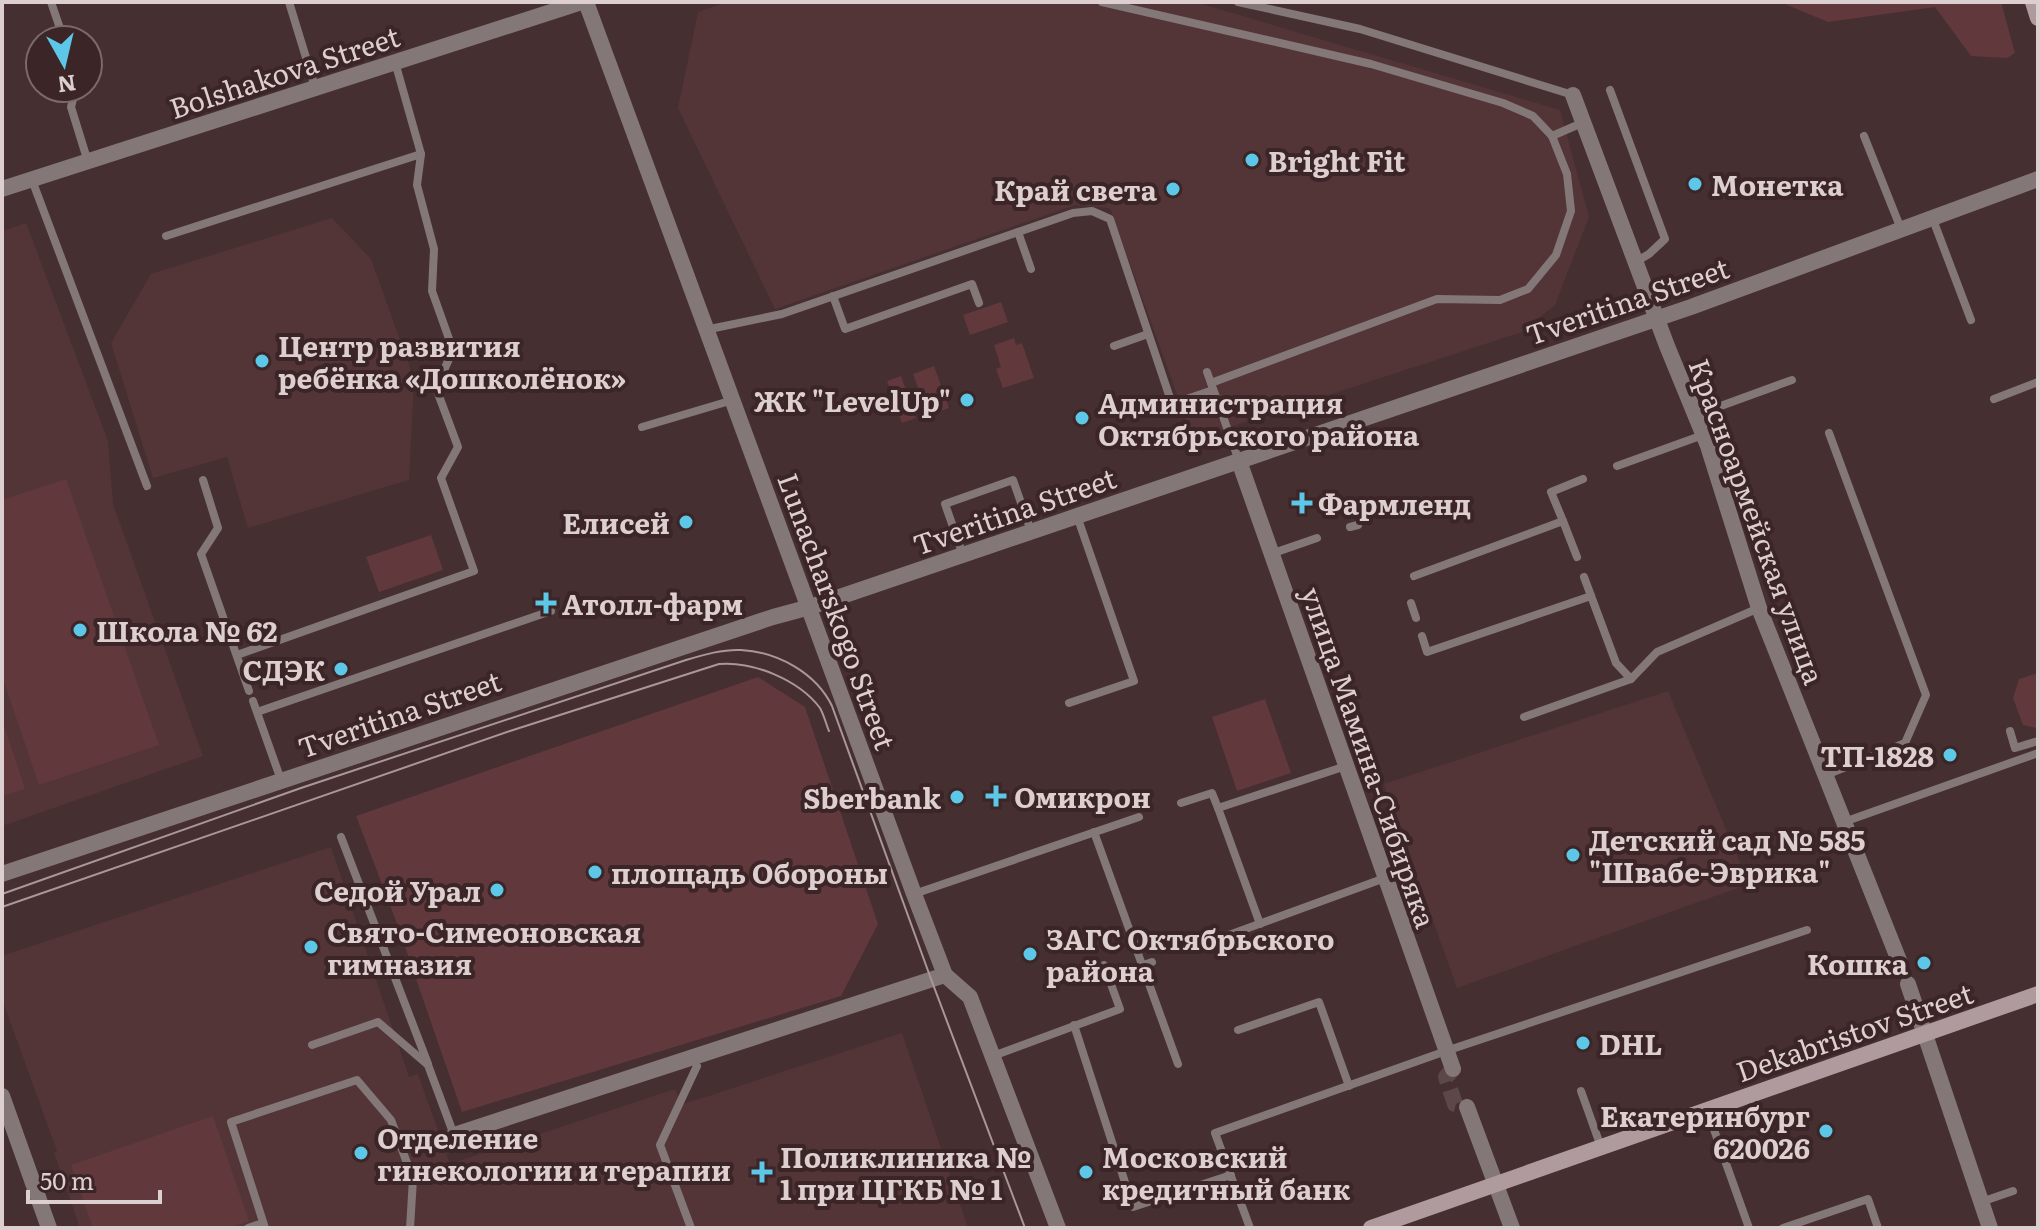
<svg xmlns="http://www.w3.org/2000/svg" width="2040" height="1230" font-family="Literata,serif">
	<rect width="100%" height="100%" fill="#452f31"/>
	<g fill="#533538">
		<polygon points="728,2 1195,2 1560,110 1589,217 1555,305 1522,332 1193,439 1110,208 1075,205 775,309 678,108 698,12"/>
		<polygon points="332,218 371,259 414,379 409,480 248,528 227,457 153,478 111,343 151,274"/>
		<polygon points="26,223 108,441 113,504 203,756 2,826 2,231"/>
		<polygon points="1668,691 1749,884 1457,988 1384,784"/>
		<polygon points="331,847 409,1077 418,1074 450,1164 675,1089 681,1105 902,1033 968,1228 80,1228 54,1153 57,1151 2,999 2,956"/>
	</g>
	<g fill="#61383c">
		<polygon points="1780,2 2001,2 2015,53 2007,58 1971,56 1935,7 1828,22"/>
		<polygon points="1001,302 1008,322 970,335 963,315"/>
		<polygon points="1014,338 1016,345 1022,343 1034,378 1003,388 996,369 1001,367 994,345"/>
		<polygon points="934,366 949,408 928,415 913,374"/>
		<polygon points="901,376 916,418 902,423 887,381"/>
		<polygon points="66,479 159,745 39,785 2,676 2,500"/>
		<polygon points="431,535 443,570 379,592 366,557"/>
		<polygon points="2038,673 2038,727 2036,728 2023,725 2013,698 2019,679"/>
		<polygon points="758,677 805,707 878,924 841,996 462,1112 396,921 356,816"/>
		<polygon points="1265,699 1291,773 1237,791 1212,717"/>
		<polygon points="2,720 25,789 2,796"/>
		<polygon points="213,1116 249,1221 229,1228 93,1228 71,1165"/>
	</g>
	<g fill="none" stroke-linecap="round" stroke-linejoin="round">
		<polyline stroke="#5c4749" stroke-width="16" stroke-dasharray="16 8" stroke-linecap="butt" points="1453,1069 1446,1077 1455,1104 1467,1107"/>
		<g stroke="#837778" stroke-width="8">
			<polyline points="51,2 64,40"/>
			<polyline points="289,2 315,87"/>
			<polyline points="1102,2 1371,64 1503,103 1533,116 1552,136 1582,123"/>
			<polyline points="1238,2 1360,29 1573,95"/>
			<polyline points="76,88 71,107 88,162"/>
			<polyline points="1610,90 1665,239 1649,254 1637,261"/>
			<polyline points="1864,136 1901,229"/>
			<polyline points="32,180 147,486"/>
			<polyline points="1932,217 1971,320"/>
			<polyline points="1018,232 1031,269"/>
			<polyline points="166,236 421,154"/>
			<polyline points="833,296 845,329 972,284 979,303"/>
			<polyline points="705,330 782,314 1073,213 1092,211 1110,219 1172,404 1213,390"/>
			<polyline points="1114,346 1148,334"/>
			<polyline points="1207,372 1239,461"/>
			<polyline points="1211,383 1437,299 1500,300 1528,289 1556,255 1571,211 1567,174 1552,136"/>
			<polyline points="1994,399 2038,382"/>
			<polyline points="1696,415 1792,380"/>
			<polyline points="642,427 733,400"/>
			<polyline points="1617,466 1703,435"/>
			<polyline points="203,480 218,528 201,554 249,691"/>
			<polyline points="1563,521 1551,492 1583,479"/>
			<polyline points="1350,527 1358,525"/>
			<polyline points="1271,554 1317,538"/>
			<polyline points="963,555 945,504 1013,480 1031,531"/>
			<polyline points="1414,576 1563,521 1577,557"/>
			<polyline points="1584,577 1616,663 1631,679"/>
			<polyline points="1411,603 1416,618"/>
			<polyline points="1422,636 1427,652 1591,596"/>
			<polyline points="237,655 474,571 441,478 458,447 436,388 453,350 432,291 434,249 417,185 421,154 395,62"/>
			<polyline points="253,701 281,780"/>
			<polyline points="1069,703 1134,681 1077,516"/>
			<polyline points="257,712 551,611"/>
			<polyline points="1524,717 1631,679 1657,652 1759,608"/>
			<polyline points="2010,731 2015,748 2038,741"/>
			<polyline points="1826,775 1905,743 1926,695 1829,433"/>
			<polyline points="1181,803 1212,793 1218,808 1346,766"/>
			<polyline points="1218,808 1260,924"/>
			<polyline points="1844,822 2038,753"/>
			<polyline points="1094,832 1178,1064"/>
			<polyline points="341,837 428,1064"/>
			<polyline points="914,894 1139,817"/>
			<polyline points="1196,947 1385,878"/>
			<polyline points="1129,970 1152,962"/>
			<polyline points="1074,1025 1133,1207 1231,1175"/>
			<polyline points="1238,1030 1319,1002 1349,1086"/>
			<polyline points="312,1045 378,1022 428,1065 454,1135 403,1150"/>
			<polyline points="993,1056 1120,1009 1104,965"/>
			<polyline points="1581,1091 1601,1147"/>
			<polyline points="1707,1110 1749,1228"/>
			<polyline points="1981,1202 2013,1191"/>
			<polyline points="248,1228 263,1223"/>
			<polyline points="265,1228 231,1122 357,1080 391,1120 413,1179 410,1228"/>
			<polyline points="691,1228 660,1145 697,1066"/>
			<polyline points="1250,1228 1215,1133 1446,1051 1807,930"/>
			<polyline points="1783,1228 1868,1199 1878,1228"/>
		</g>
		<g stroke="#837778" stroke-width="16">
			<polyline points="1573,95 1667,346 1708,446 1759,608 1900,963"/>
			<polyline points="1239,461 1453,1069"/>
			<polyline points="1908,984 1990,1228"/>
			<polyline points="2,1096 49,1228"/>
			<polyline points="1467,1107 1512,1228"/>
			<polyline points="454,1135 945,975"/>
		</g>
		<g stroke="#837778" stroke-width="16">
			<polyline points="586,2 914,894 945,975 970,997 1058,1228"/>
			<polyline points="2,189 582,2"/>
			<polyline points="2,874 773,617 810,607 1691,307 2038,179"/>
		</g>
		<g stroke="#af9b9d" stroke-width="16">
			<polyline points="2033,2 2038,18"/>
			<polyline points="1371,1228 2038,994"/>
		</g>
		<g stroke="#a99799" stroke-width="2">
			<path d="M2,894L301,788L686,660C703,655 723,649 741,650C778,652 816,673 832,706L931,979L1025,1228"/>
			<path d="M2,907L510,731L719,664C753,661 799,680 820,708C824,715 826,724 829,731"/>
		</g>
	</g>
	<g fill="#5dc7e8" stroke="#3b2527" stroke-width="3">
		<circle cx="1252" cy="160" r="8"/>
		<circle cx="1695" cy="184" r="8"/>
		<circle cx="1173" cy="189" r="8"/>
		<circle cx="262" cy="361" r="8"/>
		<circle cx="967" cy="400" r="8"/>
		<circle cx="1082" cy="418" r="8"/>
		<path d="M1298 491h8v8h8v8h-8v8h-8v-8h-8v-8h8z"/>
		<circle cx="686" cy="522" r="8"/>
		<path d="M542 591h8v8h8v8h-8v8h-8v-8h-8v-8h8z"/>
		<circle cx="80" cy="630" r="8"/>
		<circle cx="341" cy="669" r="8"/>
		<circle cx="1950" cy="755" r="8"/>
		<path d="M992 784h8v8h8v8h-8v8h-8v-8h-8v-8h8z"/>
		<circle cx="957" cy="797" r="8"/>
		<circle cx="1573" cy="855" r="8"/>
		<circle cx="595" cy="872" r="8"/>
		<circle cx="497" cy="890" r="8"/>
		<circle cx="311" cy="947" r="8"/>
		<circle cx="1030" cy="954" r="8"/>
		<circle cx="1924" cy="963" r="8"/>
		<circle cx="1583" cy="1043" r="8"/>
		<circle cx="1826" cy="1131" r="8"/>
		<circle cx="361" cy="1153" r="8"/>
		<path d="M758 1160h8v8h8v8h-8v8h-8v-8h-8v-8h8z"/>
		<circle cx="1086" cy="1172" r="8"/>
	</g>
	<g text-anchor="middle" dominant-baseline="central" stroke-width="8" stroke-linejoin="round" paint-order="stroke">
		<g font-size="28" fill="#ddcecf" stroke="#3b2527">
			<text transform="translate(284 71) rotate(-18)">Bolshakova Street</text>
			<text transform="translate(1627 300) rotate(-19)">Tveritina Street</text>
			<text transform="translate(1014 510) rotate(-19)">Tveritina Street</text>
			<text transform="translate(1758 521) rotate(70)">Красноармейская улица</text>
			<text transform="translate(838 611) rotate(70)">Lunacharskogo Street</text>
			<text transform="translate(399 713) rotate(-19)">Tveritina Street</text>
			<text transform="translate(1370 757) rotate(71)">улица Мамина-Сибиряка</text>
			<text transform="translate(1854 1031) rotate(-19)">Dekabristov Street</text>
		</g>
		<g font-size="28" font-weight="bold" fill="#ddcecf" stroke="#3b2527" text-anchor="start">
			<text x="1268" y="160">Bright Fit</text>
			<text x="1711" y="184">Монетка</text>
			<text x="1157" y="189" text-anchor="end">Край света</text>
			<text x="278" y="345">Центр развития<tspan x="278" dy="32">ребёнка «Дошколёнок»</tspan></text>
			<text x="951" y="400" text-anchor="end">ЖК "LevelUp"</text>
			<text x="1098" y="402">Администрация<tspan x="1098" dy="32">Октябрьского района</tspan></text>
			<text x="1318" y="503">Фармленд</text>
			<text x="670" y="522" text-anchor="end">Елисей</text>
			<text x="562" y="603">Атолл-фарм</text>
			<text x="96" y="630">Школа № 62</text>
			<text x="325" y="669" text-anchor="end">СДЭК</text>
			<text x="1934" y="755" text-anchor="end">ТП-1828</text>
			<text x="1014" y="796">Омикрон</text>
			<text x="941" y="797" text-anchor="end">Sberbank</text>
			<text x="1589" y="839">Детский сад № 585<tspan x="1589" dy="32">"Швабе-Эврика"</tspan></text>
			<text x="611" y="872">площадь Обороны</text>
			<text x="481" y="890" text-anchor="end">Седой Урал</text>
			<text x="327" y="931">Свято-Симеоновская<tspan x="327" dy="32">гимназия</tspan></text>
			<text x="1046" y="938">ЗАГС Октябрьского<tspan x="1046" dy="32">района</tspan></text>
			<text x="1908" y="963" text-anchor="end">Кошка</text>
			<text x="1599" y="1043">DHL</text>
			<text x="1810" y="1115" text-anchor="end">Екатеринбург<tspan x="1810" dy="32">620026</tspan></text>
			<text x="377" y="1137">Отделение<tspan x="377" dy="32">гинекологии и терапии</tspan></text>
			<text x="780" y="1156">Поликлиника №<tspan x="780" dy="32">1 при ЦГКБ № 1</tspan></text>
			<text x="1102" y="1156">Московский<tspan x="1102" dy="32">кредитный банк</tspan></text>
		</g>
	</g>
	<rect width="2040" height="1230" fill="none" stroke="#ddcecf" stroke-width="8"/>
	<g transform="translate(64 64) rotate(172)"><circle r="38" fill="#3b2527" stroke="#7c696a" stroke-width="2"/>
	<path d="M0-6L14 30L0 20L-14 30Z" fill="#5dc7e8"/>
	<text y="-12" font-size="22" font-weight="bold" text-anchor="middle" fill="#ddcecf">N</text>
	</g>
	<path d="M28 1190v12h132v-12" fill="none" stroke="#ddcecf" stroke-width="4"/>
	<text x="40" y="1190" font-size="24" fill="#ddcecf" stroke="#3b2527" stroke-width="6" paint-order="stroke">50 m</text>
</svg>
